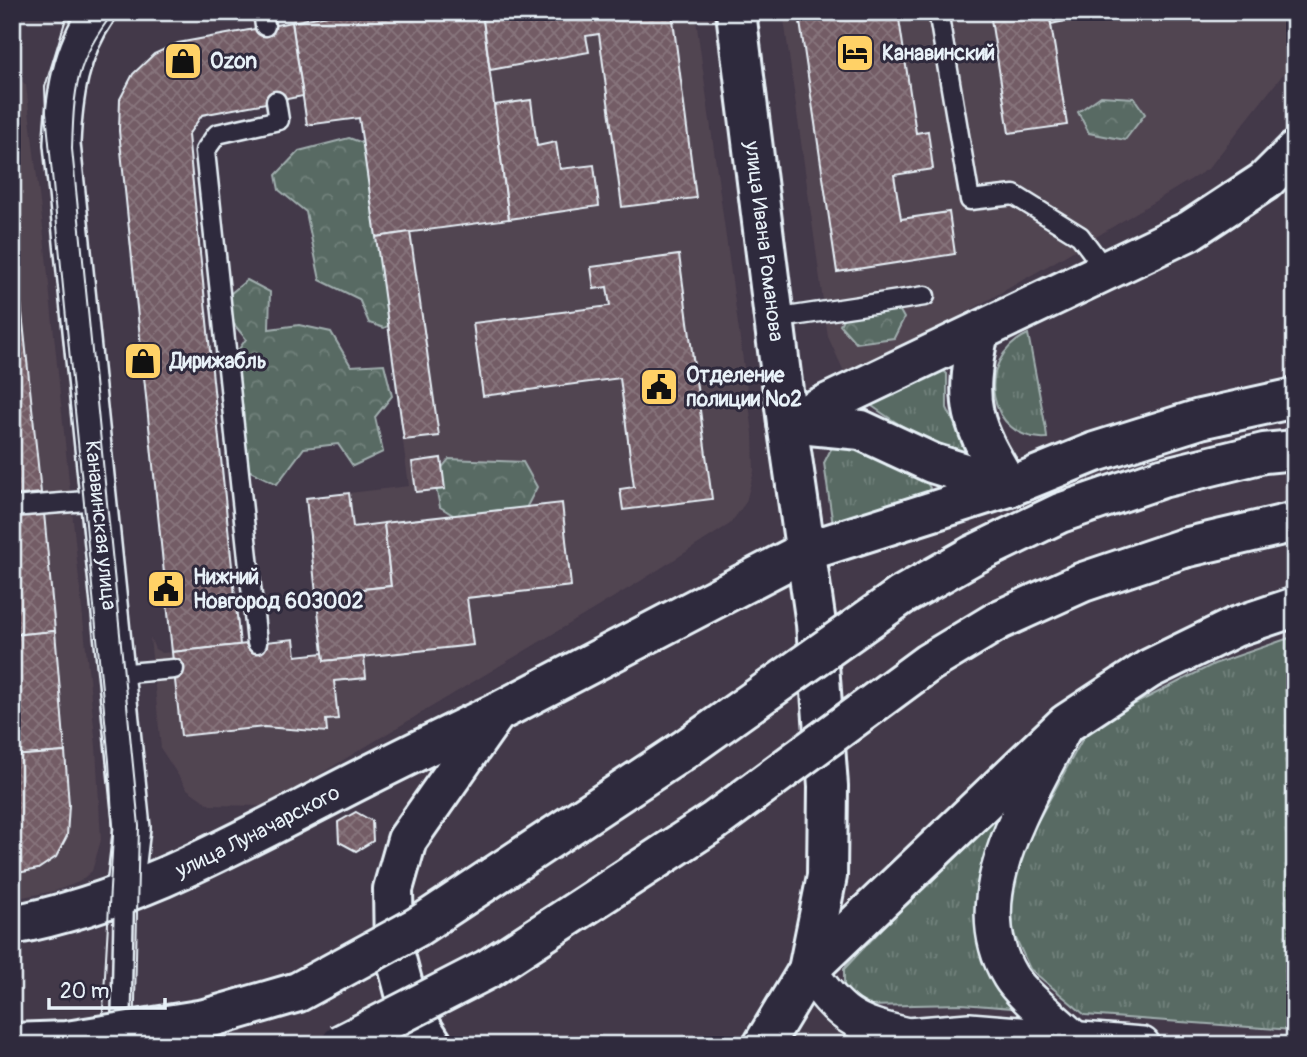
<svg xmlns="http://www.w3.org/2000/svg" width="1307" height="1057" font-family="Pangolin,sans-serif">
	<defs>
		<pattern id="grass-tufts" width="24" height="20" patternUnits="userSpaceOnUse" patternTransform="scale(1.75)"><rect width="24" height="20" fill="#596b64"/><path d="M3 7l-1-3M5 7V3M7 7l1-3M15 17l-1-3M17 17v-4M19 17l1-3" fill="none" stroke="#71817b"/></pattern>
		<pattern id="forest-crowns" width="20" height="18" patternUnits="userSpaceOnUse" patternTransform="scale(1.75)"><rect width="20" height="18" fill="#596b64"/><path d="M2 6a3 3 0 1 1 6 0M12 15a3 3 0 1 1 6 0" fill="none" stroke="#71817b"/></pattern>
		<pattern id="building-cross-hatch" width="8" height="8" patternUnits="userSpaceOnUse" patternTransform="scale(1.75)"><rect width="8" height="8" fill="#735c65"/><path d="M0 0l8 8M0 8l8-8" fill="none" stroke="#87747c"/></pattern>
	</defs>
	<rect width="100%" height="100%" fill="#433949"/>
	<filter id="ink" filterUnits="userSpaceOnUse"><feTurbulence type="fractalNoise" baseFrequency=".0143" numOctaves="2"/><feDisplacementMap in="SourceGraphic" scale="14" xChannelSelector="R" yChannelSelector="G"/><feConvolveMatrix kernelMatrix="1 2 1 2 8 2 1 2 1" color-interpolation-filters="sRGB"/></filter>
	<g filter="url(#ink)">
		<g fill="#514451">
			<polygon points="291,12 695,12 753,433 754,471 746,502 730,524 639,582 267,806 210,805 187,789 161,749 150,637 155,649 162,653 294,639 296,656 322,653 306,498 409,486 359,119 307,125"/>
			<polygon points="783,12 1295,12 1295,53 1284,73 1208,169 1058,260 848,380 828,337"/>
			<polygon points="12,72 26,85 44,236 96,746 101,840 92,871 79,882 55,891 12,899"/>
		</g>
		<g fill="url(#grass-tufts)" stroke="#a0aeae" stroke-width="2">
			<path d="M1028,334L1046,429L1047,438C988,442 972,360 1028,334Z"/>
			<path d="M939,366L947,374V408L968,453C929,444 901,427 869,404Z"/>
			<polygon points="849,440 923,476 930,488 924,496 848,527 832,519 824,463 833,445"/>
			<polygon points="1295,636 1292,1030 1085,1015 1030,969 1012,930 1010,890 1028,839 1089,727 1214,664"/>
			<path d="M1009,794C973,878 952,929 1013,1008L962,1004L867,1006L850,998L844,986V969Z"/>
		</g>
		<g fill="url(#forest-crowns)" stroke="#a0aeae" stroke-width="2">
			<polygon points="1101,96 1134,98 1145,114 1125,140 1089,133 1078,112"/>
			<polygon points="349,138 380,149 398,320 384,328 369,323 359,299 320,280 306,212 279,190 276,175 299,151"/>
			<polygon points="247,280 270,292 269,329 299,325 331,332 351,366 384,364 392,396 375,417 383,452 353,466 338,444 304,448 277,484 248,470 232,359 246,339 233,323 230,294"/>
			<polygon points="891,295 904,318 894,338 856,343 840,325 852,300"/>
			<polygon points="449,459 523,462 537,487 524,512 461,520 440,507 434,478"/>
		</g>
		<g fill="url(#building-cross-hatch)" stroke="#e8f1f8" stroke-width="2">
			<polygon points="343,12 482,12 509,219 376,237 359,118 307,125 292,22"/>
			<polygon points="482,12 672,12 696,198 622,207 599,34 586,36 589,52 490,70"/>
			<polygon points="811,12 898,12 916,133 928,131 933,169 894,175 901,219 949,212 955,254 837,272 799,15"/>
			<polygon points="1049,12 1067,125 1009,133 990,13"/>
			<polygon points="1049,12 1106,12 1051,24"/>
			<polygon points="292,22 303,96 202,115 188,135 240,645 172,652 119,131 120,99 133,74 154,54 178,43"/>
			<polygon points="531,100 537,146 556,142 560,169 594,165 599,206 509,219 494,105"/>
			<polygon points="410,232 439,436 404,440 376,237"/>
			<polygon points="679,255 712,499 623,510 620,489 634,487 620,378 483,396 473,323 610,306 607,287 594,289 591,267"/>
			<polygon points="21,303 41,493 12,496 12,304"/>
			<polygon points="441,458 445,489 416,492 412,462"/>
			<polygon points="349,493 353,527 384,523 391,586 316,594 306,498"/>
			<polygon points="562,503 571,586 467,598 473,645 324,661 316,594 391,586 384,523"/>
			<polygon points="44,513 55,631 12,635 12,516"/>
			<polygon points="55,631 65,752 12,756 12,635"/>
			<polygon points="294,639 296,656 323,653 324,661 364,657 366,678 334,681 338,719 326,720 327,732 264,727 181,736 172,652"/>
			<polygon points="65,752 69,805 67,836 56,857 38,869 12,874 12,756"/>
			<polygon points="356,812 372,821 373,841 356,851 339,842 338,822"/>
		</g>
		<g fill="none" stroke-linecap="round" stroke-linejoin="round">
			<defs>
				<g id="service">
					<polyline points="263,12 265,26"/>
					<polyline points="939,17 970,200 1014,195 1080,236 1107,272"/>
					<polyline points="774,319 925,296"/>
					<polyline points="12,507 98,500"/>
					<polyline points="257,643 205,151 217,134 279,120 276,101"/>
					<polyline points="117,674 174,669"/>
					<polyline points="121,1036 124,896"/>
				</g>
				<g id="minor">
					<path id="s1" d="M98,12C70,52 64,97 62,144L132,828L124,896"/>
					<path d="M1062,731C1028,802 962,897 1010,976C1021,995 1058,1023 1075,1040"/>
					<path d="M808,970C841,1015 850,1023 904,1035"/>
					<polyline points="867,1045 908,1036 969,1031 1142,1045"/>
				</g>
				<g id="tertiary">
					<path id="s2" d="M12,925C140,901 248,836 363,778C407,756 451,734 496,713"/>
				</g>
				<g id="secondary">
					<path id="s3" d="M736,12L787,423L816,624L828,786L827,876L808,970"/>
					<path d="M979,332C963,405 971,424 1009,487"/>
					<polyline points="787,423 1189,231 1265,181 1295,151"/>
					<polyline points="789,423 861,430 932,463 1009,487"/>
					<polyline points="1162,478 1264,453 1295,450"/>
					<polyline points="1184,548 1295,522"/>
					<polyline points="433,1045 409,1008 394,951 393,889 407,840 496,713 804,552 1009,487 1095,452 1200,419 1295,398"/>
					<polyline points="763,1045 808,970 1067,723 1149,669 1235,627 1295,607"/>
				</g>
			</defs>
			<use href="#service" stroke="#e8f1f8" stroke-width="23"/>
			<use href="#minor" stroke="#e8f1f8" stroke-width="40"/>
			<use href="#tertiary" stroke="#e8f1f8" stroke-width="44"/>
			<use href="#secondary" stroke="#e8f1f8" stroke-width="44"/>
			<use href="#service" stroke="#2f2a3d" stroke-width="18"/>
			<use href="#minor" stroke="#2f2a3d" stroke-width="35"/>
			<use href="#tertiary" stroke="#2f2a3d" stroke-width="38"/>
			<use href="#secondary" stroke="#2f2a3d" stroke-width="38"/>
			<g stroke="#e8f1f8" stroke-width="2">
				<polyline points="68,12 45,87 46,112 109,761 113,836 101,1045"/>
				<path d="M114,12C75,61 74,89 72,149L139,826L134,1045"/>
			</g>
			<defs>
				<g id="secondary-bridge">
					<polyline points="12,1043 67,1041 205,1019 298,992 417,927 687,748 901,596 973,555 1060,513 1162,478"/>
					<polyline points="340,1045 488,969 713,822 928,663 999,620 1083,582 1184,548"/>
				</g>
			</defs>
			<use href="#secondary-bridge" stroke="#e8f1f8" stroke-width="44" stroke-linecap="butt"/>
			<use href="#secondary-bridge" stroke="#2f2a3d" stroke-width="38"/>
		</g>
	</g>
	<defs>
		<symbol id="hotel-square" viewBox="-11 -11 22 22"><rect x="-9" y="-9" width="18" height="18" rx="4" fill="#ffd166" stroke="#2f2a3d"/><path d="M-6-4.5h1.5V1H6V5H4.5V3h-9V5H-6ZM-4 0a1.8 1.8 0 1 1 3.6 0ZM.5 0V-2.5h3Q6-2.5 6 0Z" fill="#111"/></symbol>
		<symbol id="shop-square" viewBox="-11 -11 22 22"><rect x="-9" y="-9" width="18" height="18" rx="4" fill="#ffd166" stroke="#2f2a3d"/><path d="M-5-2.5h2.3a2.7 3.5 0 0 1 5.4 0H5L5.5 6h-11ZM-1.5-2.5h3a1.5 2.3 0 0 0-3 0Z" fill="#111"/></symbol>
		<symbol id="civic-square" viewBox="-11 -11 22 22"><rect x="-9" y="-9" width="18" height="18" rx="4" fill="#ffd166" stroke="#2f2a3d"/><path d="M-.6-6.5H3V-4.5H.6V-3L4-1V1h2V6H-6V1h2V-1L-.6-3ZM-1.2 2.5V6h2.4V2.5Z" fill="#111"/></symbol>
	</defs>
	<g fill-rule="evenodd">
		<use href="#hotel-square" x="833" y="31" width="44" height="44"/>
		<use href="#shop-square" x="161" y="39" width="44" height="44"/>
		<use href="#shop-square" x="121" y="339" width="44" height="44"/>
		<use href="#civic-square" x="637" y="365" width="44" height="44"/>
		<use href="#civic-square" x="144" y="567" width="44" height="44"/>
	</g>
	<g text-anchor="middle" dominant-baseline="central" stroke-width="6" stroke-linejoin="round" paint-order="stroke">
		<g font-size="21" font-weight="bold" fill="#e8f1f8" stroke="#2f2a3d" text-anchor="start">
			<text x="882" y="53">Канавинский</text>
			<text x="210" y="61">Ozon</text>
			<text x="170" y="361">Дирижабль</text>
			<text x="686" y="375">Отделение<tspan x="686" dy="24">полиции №2</tspan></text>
			<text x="193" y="577">Нижний<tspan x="193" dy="24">Новгород 603002</tspan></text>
		</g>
		<g font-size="21" fill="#e8f1f8" stroke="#2f2a3d">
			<text stroke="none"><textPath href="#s3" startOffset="231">улица Ивана Романова</textPath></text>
			<text stroke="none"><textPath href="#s1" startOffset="522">Канавинская улица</textPath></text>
			<text stroke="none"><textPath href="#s2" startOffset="264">улица Луначарского</textPath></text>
		</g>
	</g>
	<rect width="1307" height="1057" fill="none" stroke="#2f2a3d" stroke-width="42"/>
	<rect x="21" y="21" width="1265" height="1015" fill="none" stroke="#e8f1f8" stroke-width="2.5" filter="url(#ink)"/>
	<path d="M49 998v10h116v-10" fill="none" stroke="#e8f1f8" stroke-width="3.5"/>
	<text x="60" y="998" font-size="21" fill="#e8f1f8" stroke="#2f2a3d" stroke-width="5" paint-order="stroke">20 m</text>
</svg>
